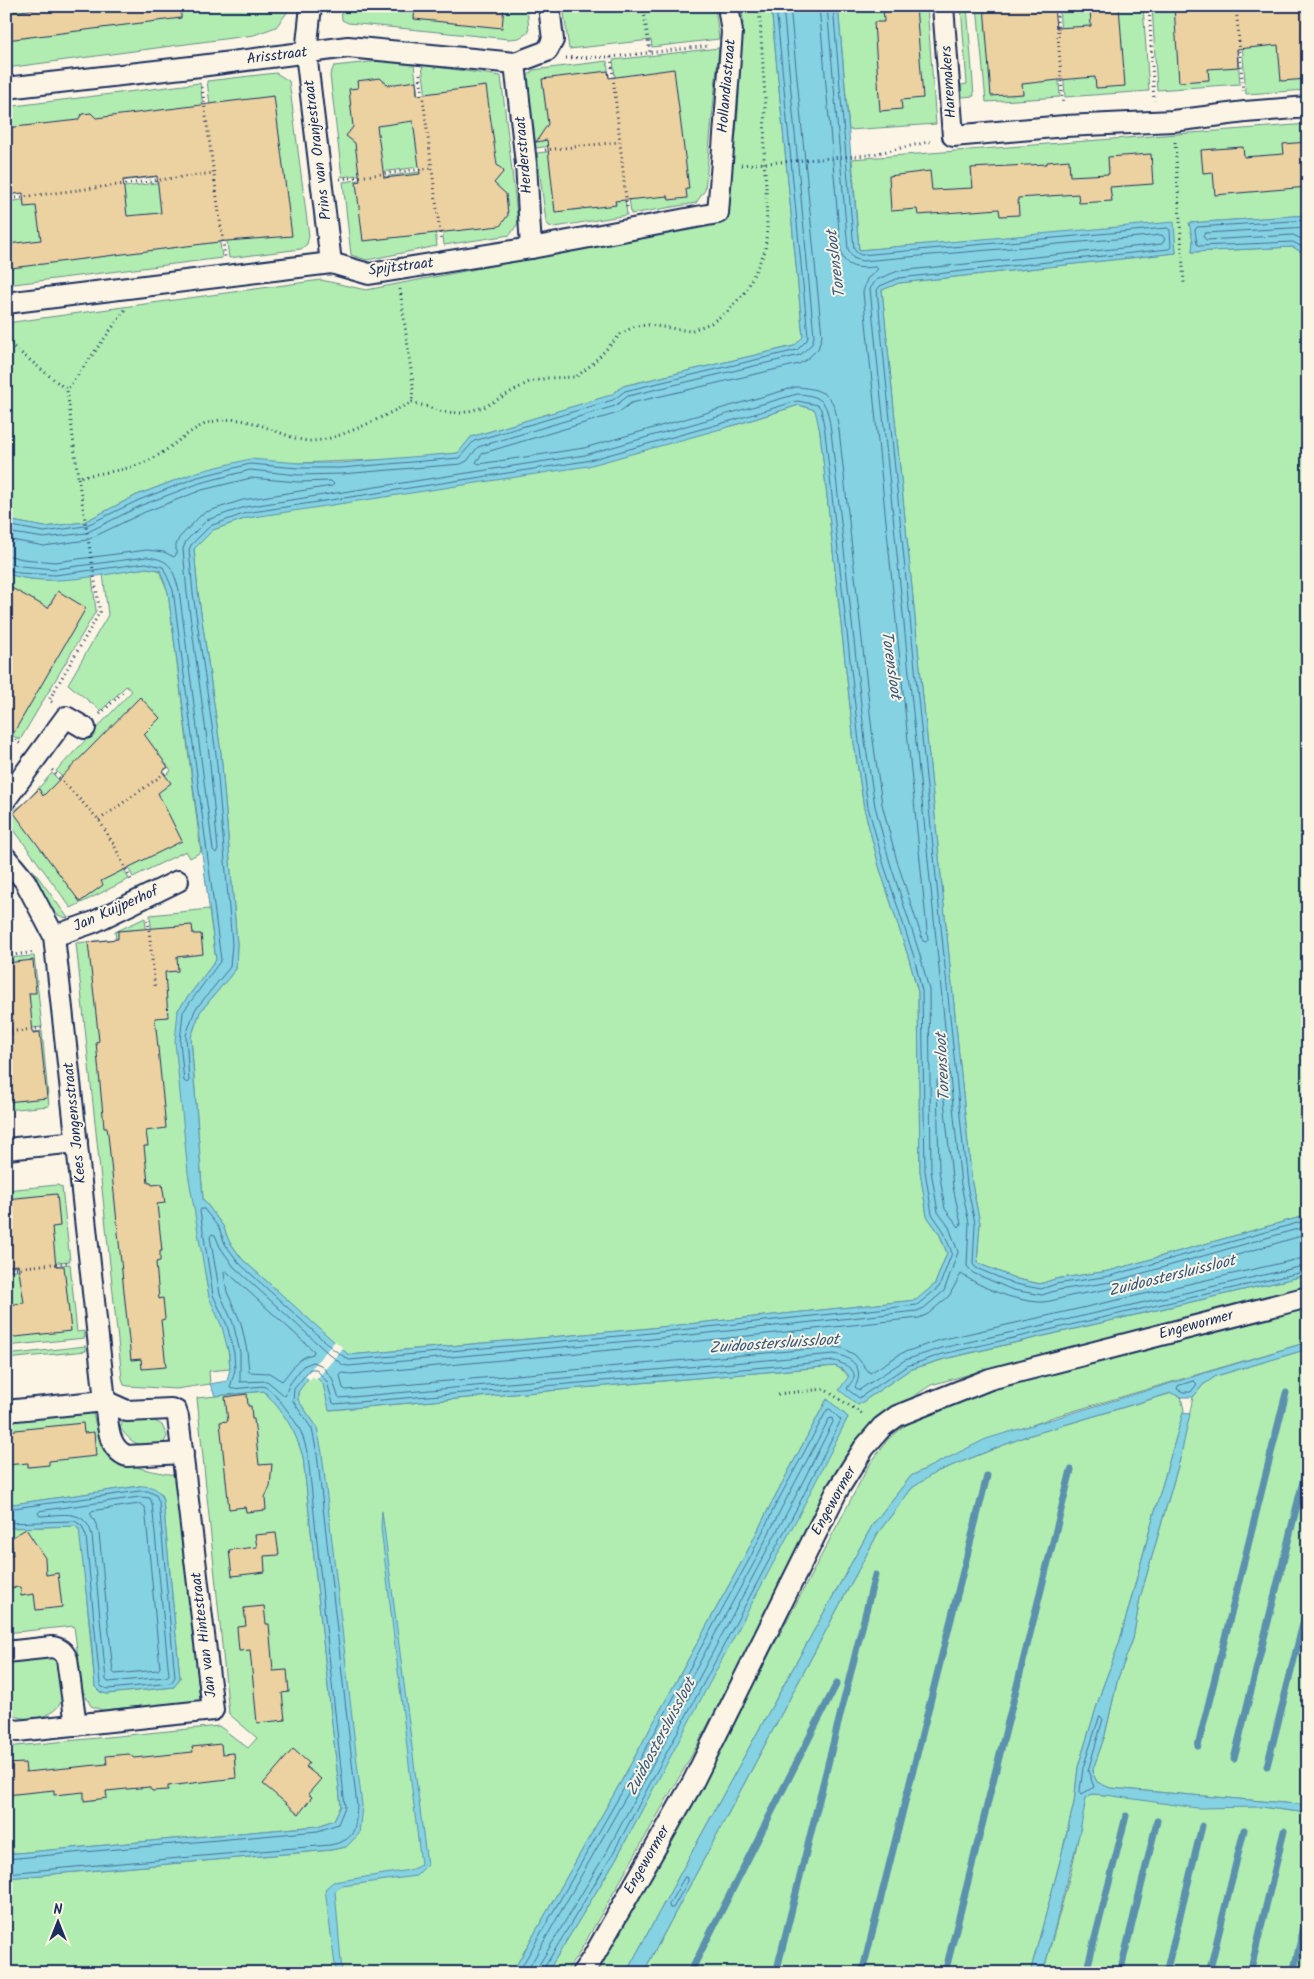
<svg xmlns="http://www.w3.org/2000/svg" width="1314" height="1979" font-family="Kalam,sans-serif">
	<rect width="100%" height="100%" fill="#fcf5e5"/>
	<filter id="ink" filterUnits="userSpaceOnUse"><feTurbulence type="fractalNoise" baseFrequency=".02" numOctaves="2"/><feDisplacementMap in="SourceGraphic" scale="10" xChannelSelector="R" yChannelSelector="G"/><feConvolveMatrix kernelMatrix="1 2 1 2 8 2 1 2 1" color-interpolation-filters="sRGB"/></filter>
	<g filter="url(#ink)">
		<g fill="#b1ecb1" stroke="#668e88">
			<polygon points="6,6 292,6 276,27 254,35 6,68"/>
			<polygon points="341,6 527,6 529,32 519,38 509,39 348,23 342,20"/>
			<polygon points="563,6 715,6 719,39 652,47 651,40 569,49"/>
			<polygon points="741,6 771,6 803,337 794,346 623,386 612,395 471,437 459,453 400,459 299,463 197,472 137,495 84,522 45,527 6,520 6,323 321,280 366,290 715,223 727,215 738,111 743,20"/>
			<polygon points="838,6 927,6 936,124 849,130"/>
			<polygon points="961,6 967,6 974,96 962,97 961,85 967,84"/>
			<polygon points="977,6 1054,6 1060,97 986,102"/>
			<polygon points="1059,6 1143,6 1149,91 1065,97"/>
			<polygon points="1152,6 1234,6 1240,84 1157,90"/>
			<polygon points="1239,6 1308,6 1308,90 1246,94"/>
			<polygon points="719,48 705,190 696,203 631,214 613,60"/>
			<polygon points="380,61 414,65 427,166 342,177 330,75 334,66"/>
			<polygon points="607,61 617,137 536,148 527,77 533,70"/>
			<polygon points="422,65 501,76 518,223 510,235 444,245"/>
			<polygon points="276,73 289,81 309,236 307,244 301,249 229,258 207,81"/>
			<polygon points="200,83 211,170 6,195 6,107"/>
			<polygon points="1308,124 1308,215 1190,223 1193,241 1192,252 1293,247 1308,256 1308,1215 1109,1271 1055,1279 1040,1284 1017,1279 977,1263 980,1223 972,1184 882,290 899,283 1176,253 1173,223 859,250 852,159"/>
			<polygon points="618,144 627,215 555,227 549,226 546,221 537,153"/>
			<polygon points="428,171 437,246 367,260 351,255 343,182"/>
			<polygon points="211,176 222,258 6,285 6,202"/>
			<polygon points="799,405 816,410 820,432 854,743 864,808 879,866 909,959 918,992 920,1171 927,1216 939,1233 947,1253 935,1284 917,1300 641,1329 348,1355 242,1259 229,1241 223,1226 203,1199 191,1037 200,1012 236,969 237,944 221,753 198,592 194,549 213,530 247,518 735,425"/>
			<polygon points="147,568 159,570 168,592 201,852 190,858 186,851 133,877 113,838 101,822 171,771 169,767 98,818 86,801 56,771 132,691 126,686 101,711 68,684 108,615 103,574"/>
			<path d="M6,573C34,584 63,579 92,576L96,611L20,740L6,732V587L9,579L6,578Z"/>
			<polygon points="52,773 85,806 106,833 129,879 71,908 6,819 6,817 27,801"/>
			<path d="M33,870L68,918C47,916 38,890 28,873Z"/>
			<path d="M209,909L216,960L178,1010L206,1280C209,1298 215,1309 222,1326C227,1339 229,1355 230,1369L209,1371L210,1384L176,1389L128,1386L124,1385L122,1378L76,943L116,939L115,932L145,918L153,992L157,991L150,915Z"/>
			<polygon points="34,956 42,1027 6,1031 6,958"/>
			<polygon points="42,1031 49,1106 6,1110 6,1035"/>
			<polygon points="57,1185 62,1187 70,1261 6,1267 6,1190"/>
			<polygon points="70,1264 77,1332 84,1331 85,1338 6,1346 6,1271"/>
			<path d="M1308,1275V1290L1053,1351L931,1385L875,1422L857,1440L692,1755L578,1955L565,1973H547L616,1859L848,1417L827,1399L771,1504L745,1556L622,1780L512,1973H6V1878L331,1850L346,1847L317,1427L298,1400V1392L312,1372L323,1384L330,1410L835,1366C852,1373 853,1388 858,1405L909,1370L945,1359Z"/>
			<polygon points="1308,1307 1308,1342 1053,1417 948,1458 911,1476 873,1524 735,1773 626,1973 590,1973 707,1772 868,1467 888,1439 906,1425 939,1407 1008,1382"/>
			<polygon points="86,1346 86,1351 6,1359 6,1355"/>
			<polygon points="1308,1349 1308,1805 1110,1788 1097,1782 1092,1772 1105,1735 1118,1678 1133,1639 1140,1598 1180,1459 1193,1397 1203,1385 1216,1376"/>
			<path d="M264,1391C284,1413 295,1428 303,1457L341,1806L334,1820L318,1826L6,1854V1747L219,1726L248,1748L257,1738L229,1714L197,1398Z"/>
			<polygon points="1172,1393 1181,1397 1184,1410 1154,1514 1119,1644 1102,1689 1078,1767 1074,1803 1059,1865 1030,1973 643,1973 878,1533 912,1488 936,1472 1024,1437"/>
			<path d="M93,1412C101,1462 130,1468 175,1475L188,1578L200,1701L102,1710L91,1706L82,1689L74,1626L6,1633V1528L75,1526L79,1529L81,1536L95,1687L100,1692L107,1694L174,1687L180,1678L163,1501L161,1493L140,1486L6,1505V1421Z"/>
			<path d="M151,1419L162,1425L167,1436L163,1445C140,1446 134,1447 120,1428L123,1421Z"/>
			<path d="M46,1656C59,1660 60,1666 61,1679C61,1685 63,1692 62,1698C59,1719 13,1728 6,1705C5,1700 6,1691 6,1686C6,1676 5,1668 11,1660Z"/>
			<polygon points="1092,1794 1261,1807 1308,1813 1308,1973 1043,1973 1072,1868 1086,1798"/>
		</g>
		<g fill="#85d2e3" stroke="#5b91ae" fill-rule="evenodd">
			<path d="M771,6H838L859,250L1174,222L1176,253L899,283L882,290L972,1184L980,1223L977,1263L1017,1279L1040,1284L1055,1279L1109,1271L1308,1215V1275L944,1359L909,1370L858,1405L839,1390L849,1376L844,1370L835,1366L329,1410L323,1384L312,1373L298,1392V1400L317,1427L322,1453L362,1806L359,1834L346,1847L331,1850L6,1878V1854L318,1826L334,1820L341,1806L303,1457C295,1429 284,1413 264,1391L215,1396L210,1384L227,1381L230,1369L229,1354L222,1327L209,1297L188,1173L175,1042L178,1010L216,960L168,592L160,570L147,568C104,574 47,589 6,573V520L45,527L84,522L137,495L197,472L250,459L299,463H341L458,453L471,437L611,395L623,386L794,346L803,337ZM799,405L815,410L820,432L854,743L864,808L879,866L909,959L918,992L920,1171L927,1216L939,1233L947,1253L935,1284L916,1300L641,1329L349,1355L242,1259L229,1241L223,1226L203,1199L191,1037L200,1012L236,969L237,944L221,753L198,592L194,549L213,530L247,518L588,466L735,425Z"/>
			<polygon points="1308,215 1308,256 1293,247 1192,252 1193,241 1189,223"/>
			<polygon points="1308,1342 1308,1349 1216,1376 1203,1385 1193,1397 1181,1397 1171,1393 1024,1437 936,1472 912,1488 878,1533 643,1973 626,1973 735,1773 873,1524 911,1476 986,1439"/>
			<polygon points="827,1399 848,1417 802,1509 616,1859 547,1973 512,1973 622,1780 745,1556 771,1504"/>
			<polygon points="1183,1413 1190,1414 1180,1459 1140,1598 1133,1639 1118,1678 1105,1735 1092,1772 1097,1782 1110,1788 1308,1805 1308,1813 1261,1807 1197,1808 1106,1795 1092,1794 1086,1798 1080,1831 1043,1973 1030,1973 1059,1865 1074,1803 1078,1767 1102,1689 1119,1644 1154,1514"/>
			<path d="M140,1486C152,1486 160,1488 163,1501L180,1678L174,1687L107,1694L100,1692L95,1687L91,1637L79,1529L75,1526L6,1528V1505Z"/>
			<polygon points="382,1511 427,1865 416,1876 342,1886 335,1891 342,1973 336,1973 325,1889 333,1882 410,1870 421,1865 381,1528"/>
		</g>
		<polygon fill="#fcf5e5" points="335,1341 343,1348 316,1380 313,1376 310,1380 305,1376"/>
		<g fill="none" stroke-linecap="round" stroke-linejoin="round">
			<g stroke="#457093" stroke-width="1">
				<path d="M790,6L822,336L818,349L806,360L799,364L631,403L618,413L483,453L476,462L479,464L584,448L796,387C801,387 806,388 812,389C836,395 835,409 839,430L873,740L882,804L897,861L923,941L926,942L928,940L863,292L867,279L878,269L876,267C861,268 847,270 841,253L819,6"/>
				<polyline points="827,6 848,249 853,258 862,261 1162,235 1165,239 1162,244 898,271 876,280 870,289 961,1185 969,1223 967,1266 973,1273 1013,1290 1042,1295 1058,1290 1112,1282 1308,1226"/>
				<polyline points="833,6 854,249 857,253 861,255 1167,228 1170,230 1171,247 1169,249 899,278 880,286 877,290 967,1185 975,1223 973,1264 976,1268 1015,1284 1041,1289 1056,1284 1110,1276 1308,1220"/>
				<polyline points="1308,220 1197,227 1195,230 1197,244 1199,246 1293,242 1308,250"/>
				<polyline points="1308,227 1205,233 1203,236 1206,240 1293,235 1308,242"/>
				<polyline points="6,525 44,532 85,526 139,500 198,477 250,464 298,468 341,468 459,458 474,441 613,400 625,391 797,350 807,340 808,336 776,6"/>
				<polyline points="6,532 44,538 86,533 142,505 200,483 250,470 298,475 342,474 461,464 467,461 478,447 615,406 628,396 800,355 812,344 814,336 783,6"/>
				<polyline points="6,539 44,546 87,540 145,512 202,490 251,478 298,482 331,481 334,484 332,486 243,500 206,512 200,516 179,538 176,545 176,555 174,557 164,552 147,550 55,562 23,559 6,555"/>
				<path d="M6,562L21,566L55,569L147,557C172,560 172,568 179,590L213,850L216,853L218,850L209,754L187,593L183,549L186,541L207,520L245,507L585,455L797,394C827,395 827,407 831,431L865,741L875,806L890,863L920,955L929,990L931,1171L938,1212L949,1227L958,1252L944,1291L924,1308L917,1311L642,1340L348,1366L343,1365L329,1354L234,1267L220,1247L215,1235L212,1234L210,1237L220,1294L233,1323L240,1352V1382L267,1381L285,1396L289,1385L303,1366L313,1362L321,1365L332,1378L338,1396L340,1398L834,1354C853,1357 865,1369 855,1387L859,1390L905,1360L942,1348L1308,1265"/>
				<path d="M6,568L19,573L55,575L146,563L163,567L173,590L221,960L183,1012L180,1042L184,1081L187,1083L189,1081L186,1035L195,1010L230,967L232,944L216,754L193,593L189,550L191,545L210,526L246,513L586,461L734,420L797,401L818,405L821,409L825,432L859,742L868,807L884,865L914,957L922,991L925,1171L932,1214L943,1230L952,1253L939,1287L917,1305L641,1334L349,1360L333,1349L239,1263L225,1244L219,1228L204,1209H201L200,1211L213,1295L227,1325L234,1353L235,1370L230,1388L232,1389L263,1386C274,1390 296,1421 301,1432C304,1439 306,1448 308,1456L345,1807L338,1824L318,1831L6,1859"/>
				<polygon points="940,1078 942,1080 953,1187 961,1224 959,1227 945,1209 939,1170 937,1081"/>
				<path d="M1308,1234C1231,1256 1154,1283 1075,1295C1064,1297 1048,1303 1038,1302C1011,1300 983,1288 961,1274L949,1296L928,1314L919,1318L643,1347L351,1374L342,1373L340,1376L343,1388L346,1390L834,1347L842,1348L855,1355L870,1373L902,1353L940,1340L1308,1257"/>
				<path d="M226,1271L314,1351L313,1354C297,1357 292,1370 282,1381L269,1373L249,1372L247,1351L241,1323L227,1292L224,1273Z"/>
				<polygon points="1194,1381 1197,1384 1191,1392 1183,1392 1177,1389 1178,1386"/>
				<path d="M140,1497L150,1498L152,1503L169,1675L166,1677L108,1682L106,1680L92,1535C85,1508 63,1515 40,1516L38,1513L40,1511Z"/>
				<polygon points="141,1504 145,1507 160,1668 158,1670 115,1674 113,1672 99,1533 95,1522 90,1513 92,1511"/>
				<polyline points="6,1509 140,1491 148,1491 156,1495 159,1502 175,1677 171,1683 108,1689 102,1687 100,1684 86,1536 82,1526 75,1521 6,1523"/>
				<polygon points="1100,1716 1103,1719 1088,1771 1094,1787 1082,1794 1080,1791 1083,1768"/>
				<path d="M6,1873L330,1845C356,1840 355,1830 357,1806L317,1454L312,1429L293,1401L294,1389L310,1369H316L327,1382L333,1403L335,1404L835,1361C841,1363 856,1368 854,1378C853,1381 848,1386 847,1389L859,1398L907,1366L943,1354L1308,1271"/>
				<polygon points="685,1877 688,1878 688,1881 673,1908 670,1908 669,1905"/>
				<polyline points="518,1973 627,1783 750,1558 775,1506 827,1410 830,1409 841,1420 798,1506 611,1857 544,1968 543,1973"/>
				<polyline points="526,1973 632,1786 755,1561 781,1509 829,1419 832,1418 833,1422 792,1503 606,1853 539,1965 537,1973"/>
			</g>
			<g stroke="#5b91ae" stroke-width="7">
				<polyline points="1198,1746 1286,1393"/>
				<polyline points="1234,1759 1308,1461"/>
				<polyline points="1267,1766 1308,1604"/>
				<polyline points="690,1973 837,1683"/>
				<polyline points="776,1973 875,1575"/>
				<polyline points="862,1973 987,1476"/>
				<polyline points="945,1973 1071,1470"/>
				<polyline points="1086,1973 1126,1816"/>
				<polyline points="1120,1973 1157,1821"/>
				<polyline points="1166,1973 1202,1826"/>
				<polyline points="1209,1973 1244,1830"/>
				<polyline points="1250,1973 1284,1831"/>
				<polyline points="1293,1973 1308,1910"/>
			</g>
		</g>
		<g fill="#edd2a1" stroke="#1b2f5e" fill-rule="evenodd">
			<polygon points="34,6 181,6 181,18 6,40 6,13 35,9"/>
			<polygon points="415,6 504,6 502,28 414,19"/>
			<polygon points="883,6 916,6 923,98 901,100 902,109 880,111 874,22 884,22"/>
			<polygon points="984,6 1054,6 1056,28 1091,26 1090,6 1119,6 1125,86 1096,88 1095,77 1059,80 1022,84 1023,94 991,96"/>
			<polygon points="1174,6 1308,6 1308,79 1281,81 1278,45 1237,49 1238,67 1208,69 1209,80 1179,82"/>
			<polygon points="674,69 689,189 686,189 687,198 669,200 668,196 615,201 616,205 555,212 547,140 536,142 548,124 542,79 608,71 609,78"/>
			<path d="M380,78L388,85L416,81L417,95L486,86L497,165L504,171L494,183L506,194L508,215L500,226L363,241L356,182L360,181L355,143L346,136L353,127L349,89L358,88L357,81ZM413,121L420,174L384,178L377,126Z"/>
			<path d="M274,96L292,236L227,241L11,268L8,244L41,240L36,206L24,207L23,193L6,195V128L78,120L82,114L91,113L96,118ZM157,176L161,213L127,216L123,180Z"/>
			<polygon points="1308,142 1308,187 1215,195 1213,172 1203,173 1201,150 1243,147 1244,157 1284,154 1283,144"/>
			<polygon points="1151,154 1153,184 1110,187 1112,201 1079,203 1078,194 1018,198 1019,215 1000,216 999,209 918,215 917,209 891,211 889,176 930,171 932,190 973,188 971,168 1047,164 1047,162 1069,160 1070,176 1109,174 1108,157"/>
			<polygon points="6,585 48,608 58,591 86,608 6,746"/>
			<polygon points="140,697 160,718 144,734 168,767 162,771 171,783 158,793 182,841 101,881 103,885 80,902 14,813 39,789 43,796"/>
			<polygon points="192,925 193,934 201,934 203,954 177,957 178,971 165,972 168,1017 155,1018 166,1128 146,1131 148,1146 144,1146 148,1183 151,1183 152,1185 162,1184 165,1203 157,1204 162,1251 160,1251 160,1261 156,1262 159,1299 163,1298 165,1319 161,1320 166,1367 142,1369 141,1359 131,1360 108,1134 107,1128 104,1128 103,1115 96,1042 99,1041 88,942 118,939 118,931"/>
			<polygon points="33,960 36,993 29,993 33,1033 40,1032 47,1098 6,1102 6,1035 12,1035 8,995 6,995 6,963"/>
			<polygon points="57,1194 60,1226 52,1227 56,1266 64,1266 71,1331 6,1338 6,1305 24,1303 18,1265 6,1266 6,1199"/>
			<polygon points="247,1394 248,1406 251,1406 252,1419 254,1419 259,1465 272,1464 270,1487 265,1497 266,1510 246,1512 245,1507 229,1509 220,1422 228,1421 225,1397"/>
			<polygon points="83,1423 84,1433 94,1432 96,1456 49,1461 49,1465 28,1467 28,1463 6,1465 6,1431"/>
			<polygon points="26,1529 45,1558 46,1575 58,1573 62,1607 36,1610 34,1594 21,1596 20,1587 6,1588 6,1556 13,1555 11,1538"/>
			<polygon points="276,1533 279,1555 264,1556 265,1572 232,1576 229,1550 257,1547 255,1535"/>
			<polygon points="264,1606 266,1624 269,1624 273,1671 287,1670 289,1692 282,1693 285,1720 257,1723 250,1650 239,1651 237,1627 246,1626 244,1608"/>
			<polygon points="221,1744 222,1754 234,1753 236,1778 168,1786 168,1790 152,1791 149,1787 106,1791 107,1798 84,1801 84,1792 54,1795 54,1790 6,1795 6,1764 25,1763 26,1772 107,1764 106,1756 129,1754 134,1758 193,1752 192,1747"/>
			<polygon points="293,1749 309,1763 306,1767 321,1779 308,1794 312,1797 299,1814 263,1784"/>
		</g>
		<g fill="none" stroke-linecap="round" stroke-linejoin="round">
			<defs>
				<g id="minor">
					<polyline points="311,6 306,53 331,263"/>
					<polyline points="943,6 953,136 1065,126 1173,121 1245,112 1308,107"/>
					<polyline points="515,63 526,164 531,248"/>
					<polyline points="6,88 200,66 348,47 515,63 547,51 553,40 549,6"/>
					<polyline points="6,303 331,263 369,274 531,248 718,213 732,32 728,6"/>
					<polyline points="6,799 66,717 85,728"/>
					<path d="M6,858L25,881L54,936L105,1401C108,1420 106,1448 127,1456L183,1453"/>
					<polyline points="54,936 94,922 178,881"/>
					<polyline points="6,1149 77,1142"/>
					<polyline points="6,1411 105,1401"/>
					<path d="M6,1652L52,1647C60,1648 64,1652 67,1659L76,1725"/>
					<polyline points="6,1728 17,1731 213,1710 178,1417 176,1411 171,1409 127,1411 105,1401"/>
					<polyline points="582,1973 592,1959 693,1782 837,1491 864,1448 882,1427 897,1416 990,1379 1308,1297"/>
				</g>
			</defs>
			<use href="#minor" stroke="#1b2f5e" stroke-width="24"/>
			<g stroke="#1b2f5e" stroke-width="3" stroke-dasharray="1 4" stroke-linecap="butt">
				<polyline points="643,6 650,53"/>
				<polyline points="1056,6 1063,105"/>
				<polyline points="1149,6 1154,101"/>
				<polyline points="1236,6 1243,91"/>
				<polyline points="611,57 627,209"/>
				<polyline points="566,58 611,57 709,46"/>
				<polyline points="420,74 441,241"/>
				<polyline points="202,87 225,257"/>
				<polyline points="1175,142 1184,283"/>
				<polyline points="545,150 619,142"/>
				<polyline points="741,165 869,155 933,141"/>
				<polyline points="340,179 432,168"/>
				<polyline points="6,199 214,173"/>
				<polyline points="400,289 413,385 412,402"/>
				<path d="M125,310L67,390L78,477C100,473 125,471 145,462C173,451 189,424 221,420C251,416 274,433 302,440C330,447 386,414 412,402L443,412L462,413L484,407L529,382L547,378L576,377L590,366L621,334L635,326L649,325L690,331L711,323L728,311L746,291L765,251L767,228L766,185L764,162L765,97L759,6"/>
				<polyline points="6,341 67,390"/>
				<polyline points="52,702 49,700 100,612 78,477"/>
				<polyline points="100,714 125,690"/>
				<polyline points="6,735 21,744"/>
				<polyline points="52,770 99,820 114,845 131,880"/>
				<polyline points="99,820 168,771"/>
				<polyline points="148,920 155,988"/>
				<polyline points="6,956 35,952"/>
				<polyline points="6,1032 43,1028"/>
				<polyline points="6,1269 70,1262"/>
				<polyline points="778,1394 824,1389 864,1415"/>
			</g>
			<use href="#minor" stroke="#fcf5e5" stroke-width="20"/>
		</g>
	</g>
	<g text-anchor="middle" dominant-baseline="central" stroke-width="4" stroke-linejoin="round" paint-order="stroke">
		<g font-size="15" fill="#1b2f5e" stroke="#fcf5e5">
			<text transform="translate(277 56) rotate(-7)">Arisstraat</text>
			<text transform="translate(949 82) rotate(-94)">Haremakers</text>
			<text transform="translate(727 86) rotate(-85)">Hollandiastraat</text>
			<text transform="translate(318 150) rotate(-97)">Prins van Oranjestraat</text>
			<text transform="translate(524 155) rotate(-95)">Herderstraat</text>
			<text transform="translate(401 267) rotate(-7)">Spijtstraat</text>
			<text transform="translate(116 909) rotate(-24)">Jan Kuijperhof</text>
			<text transform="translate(75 1123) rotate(-96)">Kees Jongensstraat</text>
			<text transform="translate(1196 1325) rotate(-15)">Engewormer</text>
			<text transform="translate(834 1501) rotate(-61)">Engewormer</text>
			<text transform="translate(204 1635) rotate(-97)">Jan van Hintestraat</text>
			<text transform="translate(647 1860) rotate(-60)">Engewormer</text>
		</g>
		<g font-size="16" font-style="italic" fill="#36587f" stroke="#fcf5e5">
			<text transform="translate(836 264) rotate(-97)">Torensloot</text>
			<text transform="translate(891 665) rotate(82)">Torensloot</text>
			<text transform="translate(943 1067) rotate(-93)">Torensloot</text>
			<text transform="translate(1172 1276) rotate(-14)">Zuidoostersluissloot</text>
			<text transform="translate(774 1344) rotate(-4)">Zuidoostersluissloot</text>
			<text transform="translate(661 1737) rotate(-62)">Zuidoostersluissloot</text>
		</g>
	</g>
	<rect width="1314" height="1979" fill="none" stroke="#fcf5e5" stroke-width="25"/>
	<rect x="12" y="12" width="1289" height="1954" fill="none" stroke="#1b2f5e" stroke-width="2" filter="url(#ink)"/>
	<g transform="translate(58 1922)" stroke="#fcf5e5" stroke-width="4" paint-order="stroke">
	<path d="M0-4L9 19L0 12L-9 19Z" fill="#1b2f5e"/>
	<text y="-8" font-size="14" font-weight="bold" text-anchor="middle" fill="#1b2f5e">N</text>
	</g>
</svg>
